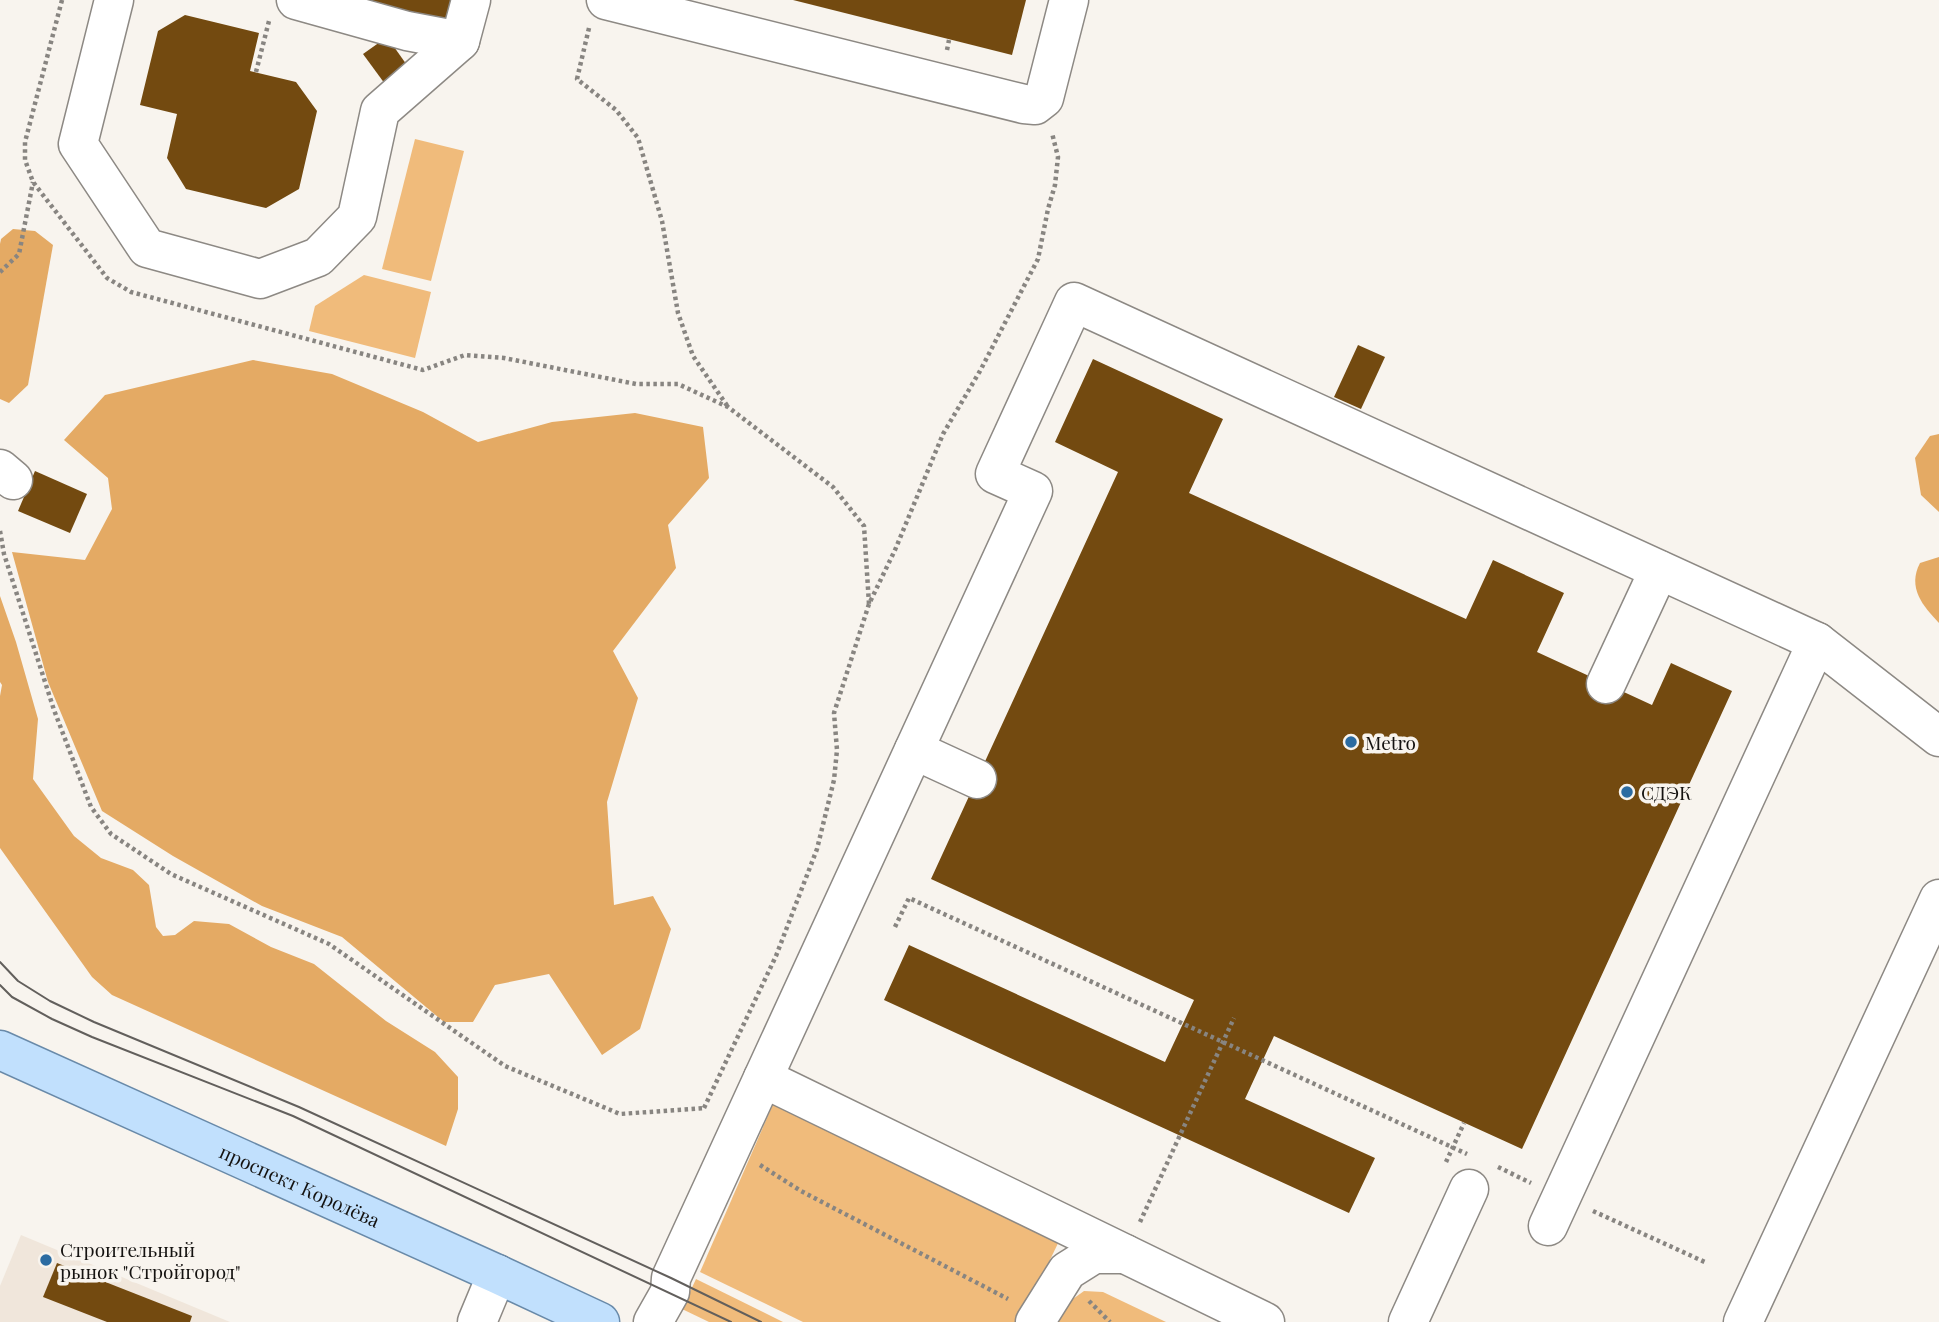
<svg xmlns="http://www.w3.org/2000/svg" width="1939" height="1322" font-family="'Playfair Display',serif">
	<rect width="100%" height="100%" fill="#f8f4ee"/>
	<polygon fill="#f0e6db" points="21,1235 230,1322 0,1322 0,1286"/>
	<g fill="#f0bb7b">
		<polygon points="415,139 464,151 431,281 382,269"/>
		<polygon points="364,275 431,292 415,358 309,331 315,306"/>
		<polygon points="774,1102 1062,1235 1020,1322 803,1322 700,1272"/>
		<polygon points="696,1279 783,1322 709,1322 682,1309"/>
		<polygon points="1084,1291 1103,1292 1166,1322 1053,1322 1059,1309"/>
	</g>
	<g fill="#e4aa64">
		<polygon points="13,229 35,231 53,245 28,385 9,403 0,399 0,244 1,239"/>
		<polygon points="253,360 332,374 423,412 478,442 552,422 635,413 703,427 709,478 668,525 676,568 613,651 638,698 607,802 614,905 653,896 671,929 640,1029 602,1055 549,974 495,985 473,1022 444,1022 342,937 262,906 173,856 102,811 48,682 12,552 85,560 112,509 108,478 64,440 105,395"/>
		<polygon points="1939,434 1939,512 1921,495 1915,458 1930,436"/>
		<path d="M1939,557V623C1923,606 1907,588 1920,563Z"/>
		<polygon points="0,596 16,642 38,719 33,779 74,836 101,858 133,870 149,885 156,927 163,936 175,935 194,921 229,924 271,947 314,964 386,1021 435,1052 458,1077 458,1109 446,1146 112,995 92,977 0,848 0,696 2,685 0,682"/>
	</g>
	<g fill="#734a10">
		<polygon points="356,0 455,0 449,24"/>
		<polygon points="793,0 1026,0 1012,55"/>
		<polygon points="185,15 259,33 250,71 296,82 317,111 299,189 266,208 186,189 167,158 177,114 140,105 158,31"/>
		<polygon points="387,37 409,68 385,84 363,54"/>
		<polygon points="1358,345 1385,357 1361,409 1334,397"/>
		<polygon points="1093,359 1223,419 1189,493 1466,619 1493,560 1564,593 1537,652 1652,705 1671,663 1732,691 1522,1149 1274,1036 1245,1099 1375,1158 1349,1213 884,1000 909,945 1165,1062 1194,1000 931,879 1118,472 1055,442"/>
		<polygon points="35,471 87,494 70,533 18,511"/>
		<polygon points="57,1263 192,1316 190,1322 107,1322 43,1297"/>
	</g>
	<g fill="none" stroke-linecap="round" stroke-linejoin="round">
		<defs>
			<g id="minor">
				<polyline points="114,0 78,144 147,248 260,279 318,257 357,217 380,111 460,41 471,0"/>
				<polyline points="296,0 407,31 460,41"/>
				<polyline points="606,0 1024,104 1035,105 1044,98 1069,0"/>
				<polyline points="0,469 13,480"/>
				<polyline points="1606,684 1659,570"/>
				<polyline points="914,750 977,779"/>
				<polyline points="763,1078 1265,1322"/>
				<polyline points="1548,1226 1817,642"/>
				<polyline points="477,1322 497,1274"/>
				<polyline points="653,1322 670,1292 671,1278 1033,491 995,474 1074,302 1817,642 1939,737"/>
				<polyline points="1035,1322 1067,1271 1094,1254 1125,1254"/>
				<polyline points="1408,1322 1469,1189"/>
				<polyline points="1743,1322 1939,899"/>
			</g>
			<g id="major">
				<path id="s1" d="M0,1050L497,1274L600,1322"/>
			</g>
		</defs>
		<use href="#minor" stroke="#8d8984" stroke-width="41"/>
		<use href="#major" stroke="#698aa9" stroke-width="41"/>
		<g stroke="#888581" stroke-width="4.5" stroke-dasharray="3.5 3.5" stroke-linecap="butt">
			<polyline points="62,0 25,142 25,160 33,182 107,278 131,292 423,370 465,355 504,358 636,384 678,384 728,407 833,487 864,526 869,604"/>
			<polyline points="589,28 577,79 616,110 638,138 662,221 678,313 693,356 728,407"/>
			<polyline points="947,50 949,40"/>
			<polyline points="256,72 269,21"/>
			<polyline points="0,272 19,254 33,182"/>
			<polyline points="0,531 4,554 54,710 91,807 111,834 171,874 329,944 505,1066 620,1114 704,1108"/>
			<polyline points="895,927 909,898 1467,1154"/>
			<polyline points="704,1108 776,956 817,849 834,780 837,750 834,713 869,604 895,550 943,434 980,371 1038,259 1048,209 1055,185 1058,157 1052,133"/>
			<polyline points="1446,1162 1464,1123"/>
			<polyline points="760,1165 801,1191 1008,1299"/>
			<polyline points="1498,1167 1531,1183"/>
			<polyline points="1593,1211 1707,1263"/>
			<polyline points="1140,1222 1234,1018"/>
			<polyline points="1089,1301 1110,1322"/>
		</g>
		<use href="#minor" stroke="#fff" stroke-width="38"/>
		<use href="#major" stroke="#c1e0fd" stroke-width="38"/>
		<g stroke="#625f5c" stroke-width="2">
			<polyline points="0,962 18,981 50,1001 94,1022 299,1107 671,1278 761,1322"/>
			<polyline points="0,985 12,997 52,1019 92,1037 293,1116 731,1322"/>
		</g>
	</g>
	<g fill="#2b6ba1" stroke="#f8f4ee" stroke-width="2.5">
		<circle cx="1351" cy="742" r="7"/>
		<circle cx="1627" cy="792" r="7"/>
		<circle cx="46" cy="1260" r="7"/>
	</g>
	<g text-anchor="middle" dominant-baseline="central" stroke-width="7" stroke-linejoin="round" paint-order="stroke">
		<g font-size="19" fill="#141210" stroke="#f8f4ee" text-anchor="start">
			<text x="1365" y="742">Metro</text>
			<text x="1641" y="792">СДЭК</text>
			<text x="60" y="1249">Строительный<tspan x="60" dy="22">рынок "Стройгород"</tspan></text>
		</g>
		<g font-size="19" fill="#141210" stroke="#f8f4ee">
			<text stroke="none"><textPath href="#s1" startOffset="329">проспект Королёва</textPath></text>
		</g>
	</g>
</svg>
